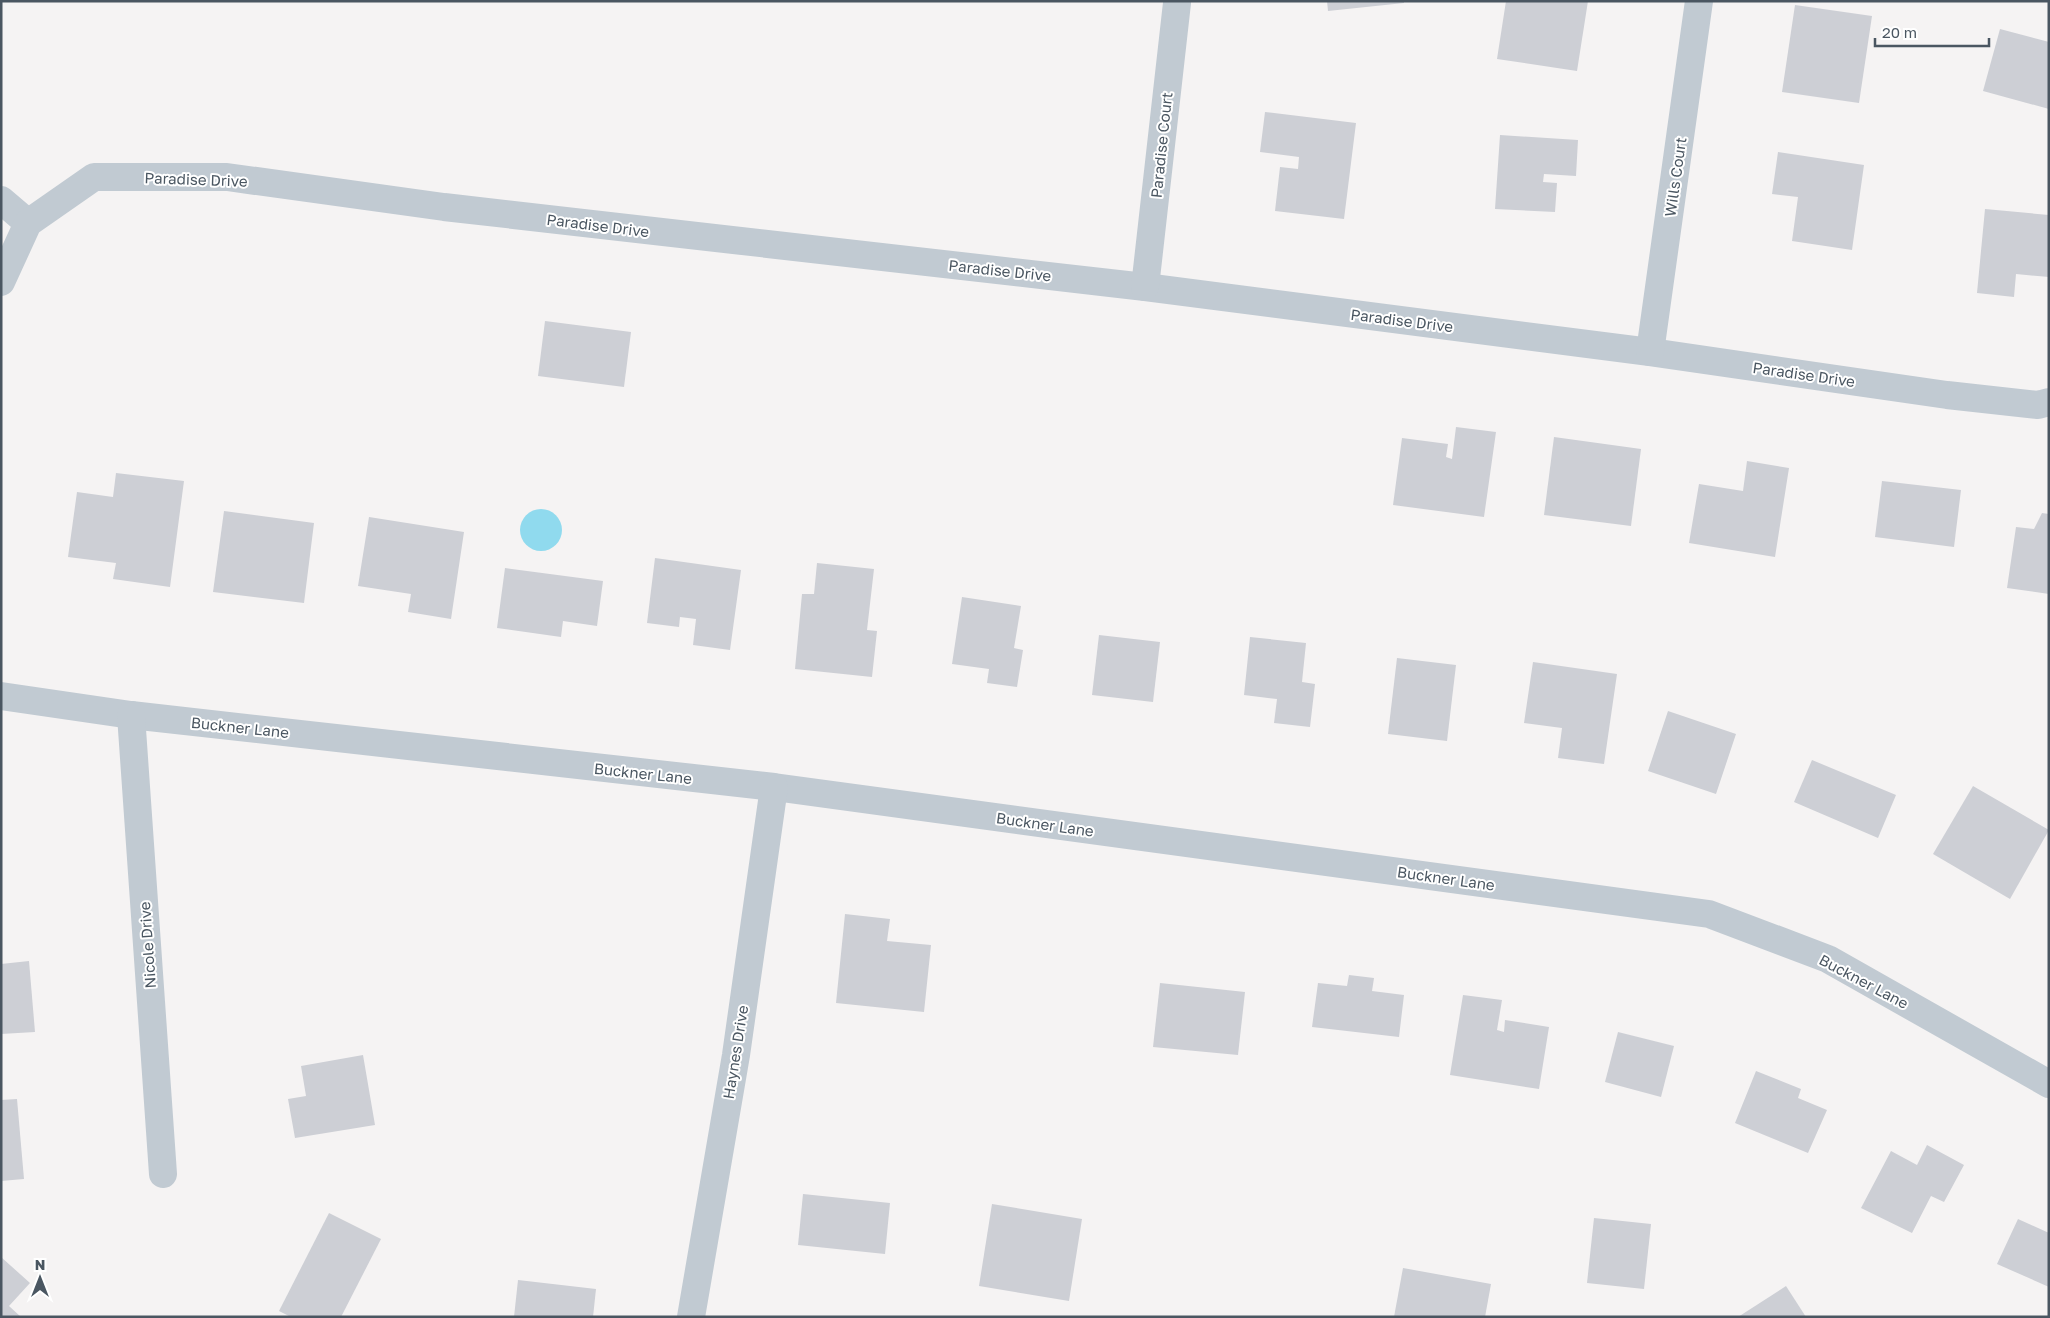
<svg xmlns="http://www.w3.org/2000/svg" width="2050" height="1318" font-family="'Golos Text',sans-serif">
	<rect width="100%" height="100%" fill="#f5f3f3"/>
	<circle fill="#90daee" cx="541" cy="530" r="21"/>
	<g fill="#cdcfd5">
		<polygon points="1327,1 1404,1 1404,3 1328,11"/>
		<polygon points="1506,1 1588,1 1577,71 1497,59"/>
		<polygon points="1795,5 1872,16 1859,103 1782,92"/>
		<polygon points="2000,29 2049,42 2049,109 1983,91"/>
		<polygon points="1265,112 1356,123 1344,219 1275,211 1280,167 1298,169 1299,157 1260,152"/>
		<polygon points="1500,135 1578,140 1576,176 1544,174 1543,182 1557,183 1555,212 1495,209"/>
		<polygon points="1778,152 1864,165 1852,250 1792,241 1798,197 1772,194"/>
		<polygon points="1985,209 2049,215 2049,277 2016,274 2014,297 1977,293"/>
		<polygon points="545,321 631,332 624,387 538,376"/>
		<polygon points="1456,427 1496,432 1484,517 1393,505 1402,438 1448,444 1446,457 1452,459"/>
		<polygon points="1554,437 1641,449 1631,526 1544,515"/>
		<polygon points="1747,461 1789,468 1775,557 1689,543 1699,484 1743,491"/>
		<polygon points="116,473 184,481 170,587 113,579 116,563 68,557 77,492 113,497"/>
		<polygon points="1882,481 1961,490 1954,547 1875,537"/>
		<polygon points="224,511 314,523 304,603 213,592"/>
		<polygon points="2042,513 2049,514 2049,594 2007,588 2016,527 2034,529"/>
		<polygon points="369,517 464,532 451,619 408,612 411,594 358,586"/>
		<polygon points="655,558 741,570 730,650 693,645 696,619 680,617 679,627 647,623"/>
		<polygon points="817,563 874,569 867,630 877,631 872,677 795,669 802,594 814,594"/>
		<polygon points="505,568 603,581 597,626 563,621 561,637 497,628"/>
		<polygon points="962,597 1021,606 1014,648 1023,650 1017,687 987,683 989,669 952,664"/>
		<polygon points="1099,635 1160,642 1153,702 1092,695"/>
		<polygon points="1250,637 1306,643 1302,682 1315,684 1310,727 1274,723 1277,699 1244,695"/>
		<polygon points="1397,658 1456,665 1447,741 1388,734"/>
		<polygon points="1533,662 1617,674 1604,764 1558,758 1562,728 1524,723"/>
		<polygon points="1668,711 1736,734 1716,794 1648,771"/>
		<polygon points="1812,760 1896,795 1878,838 1794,802"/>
		<polygon points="1973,786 2049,830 2010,899 1933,854"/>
		<polygon points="845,914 890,919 887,941 931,945 924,1012 836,1003"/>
		<polygon points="29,961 35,1032 1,1034 1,964"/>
		<polygon points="1349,975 1374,978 1372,991 1404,995 1399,1037 1312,1027 1318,983 1347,986"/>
		<polygon points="1160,983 1245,992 1238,1055 1153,1047"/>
		<polygon points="1463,995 1502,1000 1497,1030 1504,1032 1505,1020 1549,1027 1539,1089 1450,1075"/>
		<polygon points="1618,1032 1674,1046 1661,1097 1605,1082"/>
		<polygon points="363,1055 375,1125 295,1138 288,1099 306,1096 301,1066"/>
		<polygon points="1756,1071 1801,1089 1798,1098 1827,1110 1808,1153 1735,1123"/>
		<polygon points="17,1099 24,1179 1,1181 1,1100"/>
		<polygon points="1927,1145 1964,1165 1944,1202 1931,1196 1912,1233 1861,1208 1891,1151 1917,1165"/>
		<polygon points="803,1194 890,1203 885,1254 798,1245"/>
		<polygon points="992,1204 1082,1219 1069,1301 979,1286"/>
		<polygon points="329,1213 381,1239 341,1317 291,1317 279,1311"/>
		<polygon points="1594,1218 1651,1224 1644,1289 1587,1283"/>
		<polygon points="2018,1219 2049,1233 2049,1287 1997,1264"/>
		<polygon points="1,1257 30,1283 9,1306 21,1317 1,1317"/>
		<polygon points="1403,1268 1491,1284 1485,1317 1394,1317"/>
		<polygon points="518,1280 596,1289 593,1317 514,1317"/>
		<polygon points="1786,1286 1806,1317 1738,1317"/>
	</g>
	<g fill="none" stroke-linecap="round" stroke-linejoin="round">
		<g stroke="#c1cad2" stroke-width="28">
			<polyline points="1,200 28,223"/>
			<polyline points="1,282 28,223 94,177 227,177 444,207 1145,287 1650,352 1947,395 2038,405 2049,402"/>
			<polyline points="1145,287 1177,3"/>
			<polyline points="1650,352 1699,1"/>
			<polyline points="1,696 131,715 774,787 1709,914 1828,959 2049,1084"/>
			<polyline points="131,715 163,1174"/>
			<polyline points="691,1317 736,1055 774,787"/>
		</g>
	</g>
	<g text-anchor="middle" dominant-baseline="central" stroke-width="4" stroke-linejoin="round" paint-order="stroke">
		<g font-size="15" fill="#4a5661" stroke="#fff">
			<text transform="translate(1161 145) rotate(-84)">Paradise Court</text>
			<text transform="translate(1675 177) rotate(-82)">Wills Court</text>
			<text transform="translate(196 179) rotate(2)">Paradise Drive</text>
			<text transform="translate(598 225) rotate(7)">Paradise Drive</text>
			<text transform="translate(1000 270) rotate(6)">Paradise Drive</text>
			<text transform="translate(1402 320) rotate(7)">Paradise Drive</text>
			<text transform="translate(1804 374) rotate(8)">Paradise Drive</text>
			<text transform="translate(240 727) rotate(6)">Buckner Lane</text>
			<text transform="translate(643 773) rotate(6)">Buckner Lane</text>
			<text transform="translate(1045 824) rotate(8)">Buckner Lane</text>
			<text transform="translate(1446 878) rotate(8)">Buckner Lane</text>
			<text transform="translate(147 945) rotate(-94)">Nicole Drive</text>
			<text transform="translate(1864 981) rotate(28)">Buckner Lane</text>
			<text transform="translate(735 1052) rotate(-81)">Haynes Drive</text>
		</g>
	</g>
	<rect width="2050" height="1318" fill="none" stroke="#4a5661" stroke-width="5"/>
	<g transform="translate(40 1278)" stroke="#ffffff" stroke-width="4" paint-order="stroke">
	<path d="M0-4L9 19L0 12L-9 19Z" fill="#4a5661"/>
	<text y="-8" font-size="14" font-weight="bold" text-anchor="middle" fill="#4a5661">N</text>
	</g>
	<path d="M1875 38v8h114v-8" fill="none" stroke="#4a5661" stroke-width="2.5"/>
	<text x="1882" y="38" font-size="15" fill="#4a5661" stroke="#ffffff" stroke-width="4" paint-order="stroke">20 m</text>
</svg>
